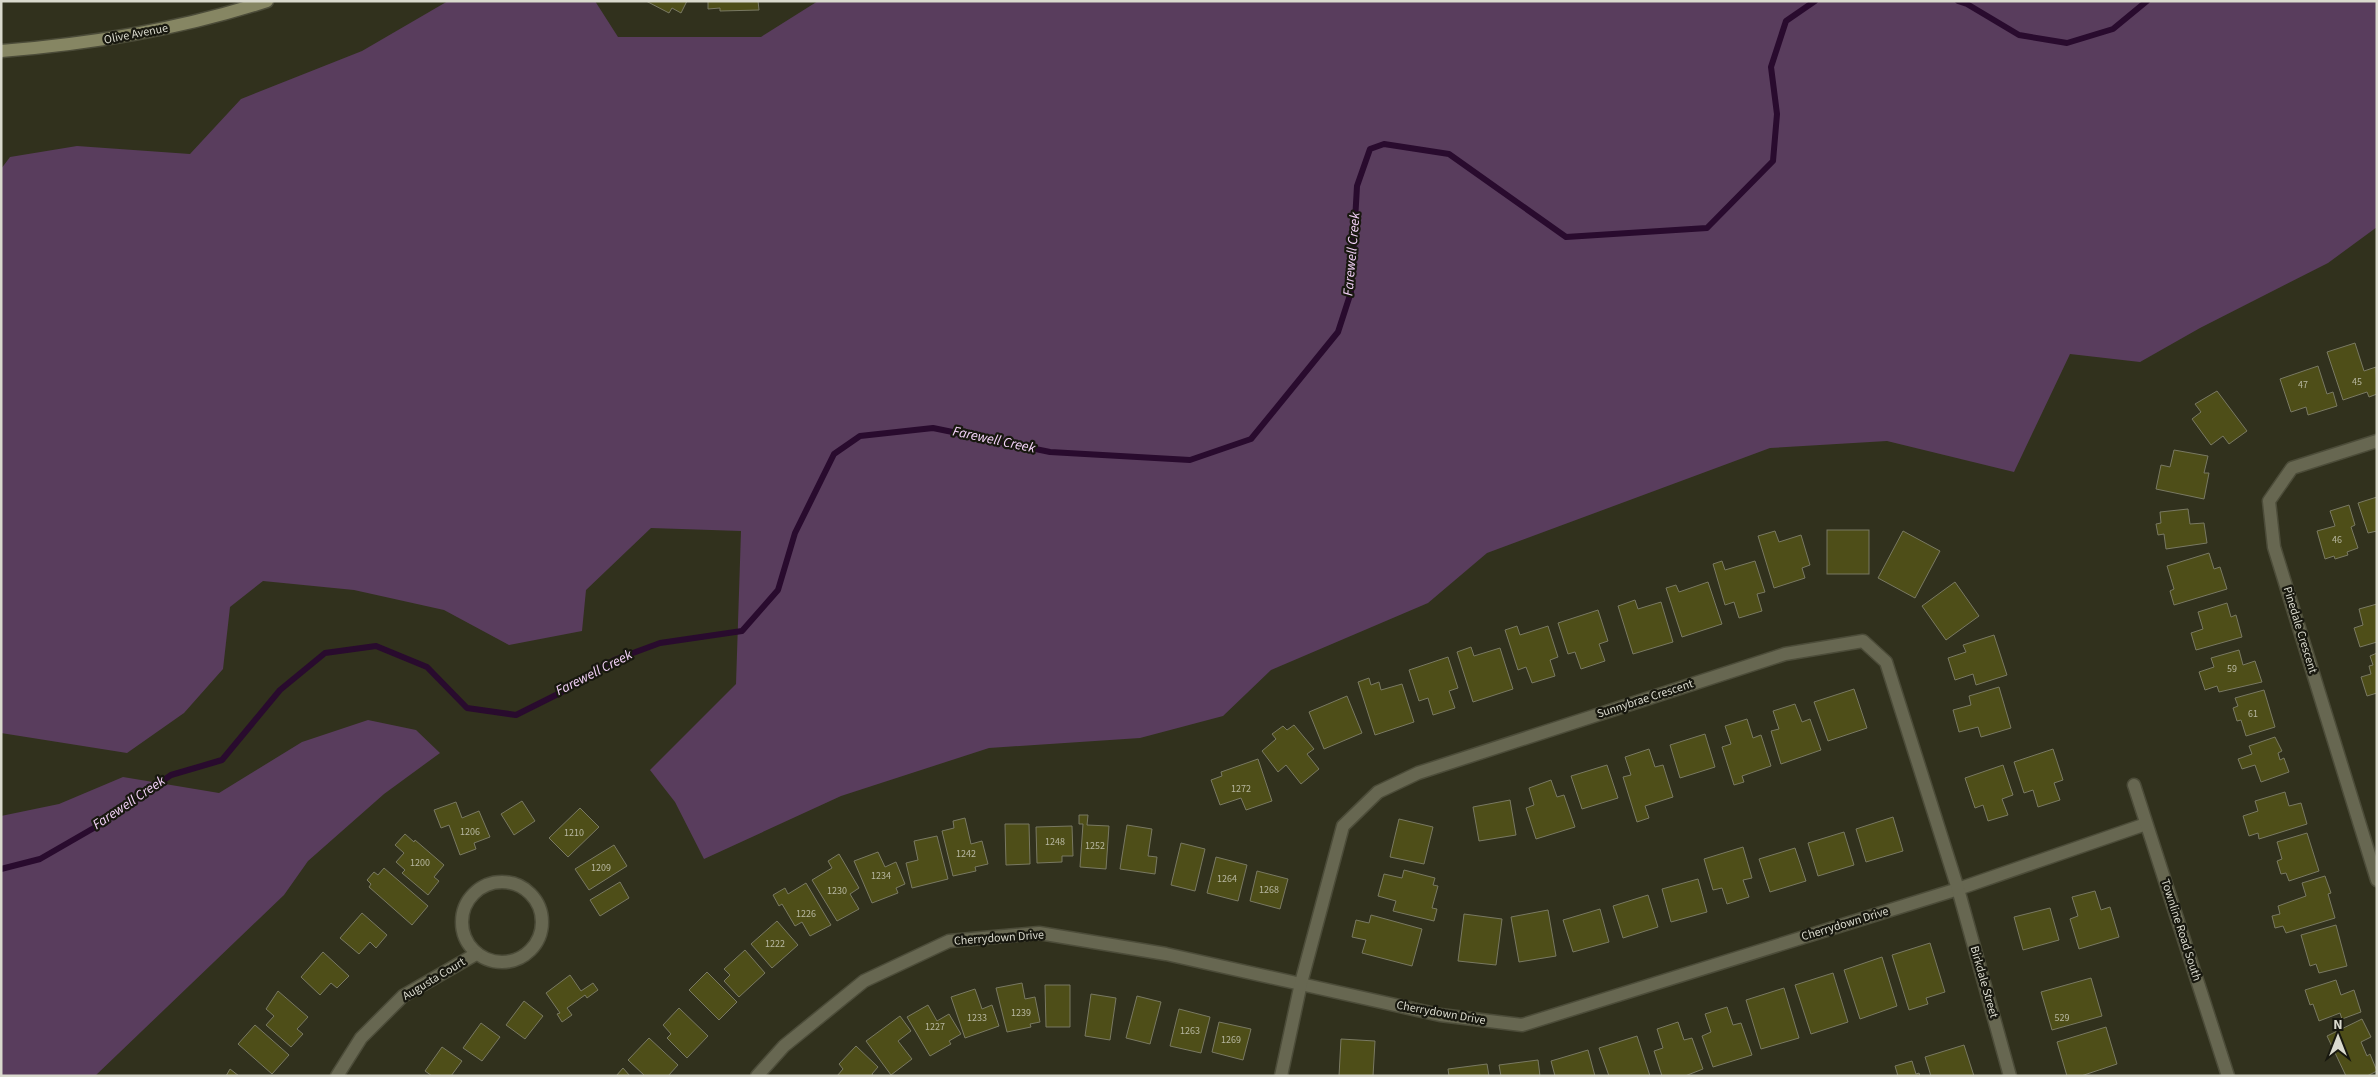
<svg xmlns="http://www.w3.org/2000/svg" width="2378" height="1077" font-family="'Source Sans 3',sans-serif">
	<rect width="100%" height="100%" fill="#31311d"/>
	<g fill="#593d5d">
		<polygon points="448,1 595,1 618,37 761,37 818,1 2377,1 2377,227 2328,263 2200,328 2140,362 2070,354 2014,472 1887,441 1770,448 1487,553 1428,603 1271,670 1223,716 1140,738 989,748 841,796 704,859 675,802 650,770 736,684 741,531 651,528 586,590 582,631 509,645 444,610 354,590 263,581 230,607 223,669 184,713 127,753 1,733 1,169 10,157 77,146 190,154 241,99 362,51"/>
		<polygon points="368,720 416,730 440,753 384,794 308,861 284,895 95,1076 1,1076 1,816 59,804 123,777 219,793 302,742"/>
	</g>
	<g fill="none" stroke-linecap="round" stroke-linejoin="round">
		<g stroke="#290b2e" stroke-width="6">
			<polyline points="1958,1 1967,4 2019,35 2067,43 2113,29 2147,1"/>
			<polyline points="1,869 40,859 99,825 171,775 222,760 280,690 325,653 376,646 427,667 467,708 516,715 562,692 614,660 660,643 742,631 778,590 795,533 834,454 860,436 933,428 1050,452 1190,460 1251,439 1338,332 1351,292 1357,186 1370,149 1384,144 1449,154 1566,237 1707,228 1773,161 1777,114 1771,67 1786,21 1815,1"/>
		</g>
	</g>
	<g fill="#4e4e18" stroke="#797962">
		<polygon points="646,1 687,1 681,13 672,8 669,13"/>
		<polygon points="708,1 758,1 759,10 720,11 720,8 708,9"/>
		<polygon points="2355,343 2364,371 2376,367 2377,394 2369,397 2367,392 2343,400 2327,352"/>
		<polygon points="2318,366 2327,394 2333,392 2337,406 2308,415 2306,407 2291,412 2280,379"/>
		<polygon points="2217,391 2247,431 2229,444 2223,436 2211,445 2192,419 2201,412 2195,404"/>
		<polygon points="2174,450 2208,456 2204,473 2209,473 2204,499 2156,489 2161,465 2170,467"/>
		<polygon points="2377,497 2377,531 2368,533 2358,503"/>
		<polygon points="2349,505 2355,525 2351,527 2358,548 2347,552 2348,555 2335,559 2334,556 2325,559 2317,531 2335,526 2330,511"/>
		<polygon points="2188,509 2190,524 2204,523 2207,543 2166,549 2164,534 2158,535 2156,524 2161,523 2160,512"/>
		<rect x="1827" y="530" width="42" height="44"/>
		<polygon points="1775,531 1779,542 1801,535 1810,565 1802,568 1805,578 1774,588 1758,536"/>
		<polygon points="1903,531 1940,551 1915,598 1878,578"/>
		<polygon points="2209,553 2214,569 2220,567 2227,589 2174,605 2170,591 2174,589 2167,566"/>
		<polygon points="1722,561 1725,570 1755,561 1765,592 1757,594 1762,611 1739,618 1734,602 1725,605 1713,564"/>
		<polygon points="1708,582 1722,624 1682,637 1666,588 1676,585 1679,592"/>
		<polygon points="1955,582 1979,616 1946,640 1922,606"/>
		<polygon points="1635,600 1638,609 1661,602 1673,642 1633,654 1618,606"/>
		<polygon points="2227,603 2231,617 2236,615 2242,637 2196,650 2191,633 2203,629 2198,612"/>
		<polygon points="2377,604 2377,642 2360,647 2354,628 2363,625 2359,609"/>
		<polygon points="1598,610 1608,641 1599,644 1605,661 1581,669 1575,652 1568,654 1558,623"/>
		<polygon points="1517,626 1520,635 1548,626 1558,657 1550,660 1555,676 1532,683 1526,667 1518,670 1505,630"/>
		<polygon points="1994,635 2007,675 1976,685 1973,674 1955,680 1948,658 1966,652 1963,645"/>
		<polygon points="1471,647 1474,656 1500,648 1513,689 1473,702 1457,652"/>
		<polygon points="2239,650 2243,665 2255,661 2262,682 2219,692 2217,686 2205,690 2199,672 2214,667 2211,658"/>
		<polygon points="2377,653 2377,693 2367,696 2361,677 2371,674 2369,666 2373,665 2370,656"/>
		<polygon points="1448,657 1458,688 1449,691 1455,708 1433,715 1428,698 1419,701 1409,670"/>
		<polygon points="1369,678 1371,685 1379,682 1381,690 1402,684 1414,722 1375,735 1358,682"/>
		<polygon points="1999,687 2011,728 1981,737 1978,727 1959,732 1953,710 1971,705 1969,696"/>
		<polygon points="1854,689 1867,728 1828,741 1814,702"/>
		<polygon points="2264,690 2275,727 2246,736 2241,720 2237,721 2233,708 2238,706 2235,698"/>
		<polygon points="1347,696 1362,733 1324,749 1309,712"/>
		<polygon points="1795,704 1802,722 1810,719 1821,750 1781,764 1771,731 1779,729 1773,711"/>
		<polygon points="1747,719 1753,738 1761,735 1771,766 1742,776 1744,782 1734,785 1722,747 1731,744 1725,726"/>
		<polygon points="1294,725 1314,749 1307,754 1319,769 1301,784 1286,765 1278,772 1262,751 1276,739 1272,734 1283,726 1287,730"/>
		<polygon points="1705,734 1715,767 1680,778 1670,745"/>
		<polygon points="2275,737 2282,751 2278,753 2280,760 2284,758 2289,772 2261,782 2255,765 2242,769 2238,759 2252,754 2249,746"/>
		<polygon points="1649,749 1655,767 1663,765 1673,797 1645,806 1649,818 1637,822 1623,777 1631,775 1625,757"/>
		<polygon points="2053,749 2063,780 2054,783 2060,800 2038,807 2033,790 2024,793 2014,762"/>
		<polygon points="1258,759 1272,801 1246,810 1241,798 1220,805 1211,780 1222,776 1221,772"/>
		<polygon points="1607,765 1618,798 1582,809 1571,776"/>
		<polygon points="2003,765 2013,795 2002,799 2008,815 1988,821 1983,805 1975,808 1965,778"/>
		<polygon points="1551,780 1557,797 1564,795 1575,827 1536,839 1526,808 1534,805 1529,788"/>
		<polygon points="2285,792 2289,806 2301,803 2307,824 2259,839 2258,833 2249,836 2243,816 2258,811 2255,801"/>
		<polygon points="1510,800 1516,835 1479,841 1473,807"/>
		<polygon points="522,801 535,821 514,835 501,814"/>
		<polygon points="456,802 462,818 479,811 490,837 474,843 476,849 460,855 449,825 441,828 434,810"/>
		<polygon points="580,808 599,827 568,857 549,838"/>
		<polygon points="1079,815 1088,815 1087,825 1109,826 1106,869 1080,867 1083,824 1079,824"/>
		<polygon points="1893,817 1903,851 1866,862 1856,829"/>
		<polygon points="965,818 971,844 982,841 988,864 975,867 976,871 953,876 942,831 954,828 953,821"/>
		<polygon points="1399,819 1433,827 1424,864 1390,857"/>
		<polygon points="1005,824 1029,824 1030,864 1006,865"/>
		<polygon points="1127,825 1152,829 1148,856 1157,857 1155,874 1120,869"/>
		<polygon points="1072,826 1073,856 1062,856 1062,862 1037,863 1036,827"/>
		<polygon points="1844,832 1854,865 1818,876 1808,843"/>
		<polygon points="2307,833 2319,871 2289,881 2286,873 2281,874 2277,861 2282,859 2277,842"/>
		<polygon points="405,834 414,842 415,840 444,865 434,877 439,881 428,895 402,873 405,870 396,862 404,853 395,845"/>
		<polygon points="937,836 948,879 912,888 906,863 918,860 914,841"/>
		<polygon points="1181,843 1205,849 1195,891 1171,885"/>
		<polygon points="614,845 627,866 589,890 575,869"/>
		<polygon points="1743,847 1752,878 1743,880 1749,897 1727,904 1722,888 1713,890 1704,859"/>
		<polygon points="1795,848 1806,881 1770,892 1759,859"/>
		<polygon points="878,852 885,867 896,862 905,884 896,888 898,893 872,903 854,861"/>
		<polygon points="839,854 859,888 850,894 859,909 837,921 812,880 832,868 828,861"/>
		<polygon points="1216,857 1247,865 1238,901 1207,893"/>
		<polygon points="384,868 428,906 412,925 369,887 371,884 367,880 374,872 378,875"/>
		<polygon points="1404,870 1435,878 1433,885 1438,886 1432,908 1437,909 1434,921 1393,911 1396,901 1378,896 1384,874 1402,878"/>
		<polygon points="1257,871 1288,879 1280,909 1250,901"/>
		<polygon points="2325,876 2331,893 2328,894 2335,918 2286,933 2283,926 2275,928 2272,916 2280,914 2278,906 2306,896 2302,883"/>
		<polygon points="1698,879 1707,912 1671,922 1662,889"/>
		<polygon points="620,882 629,898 600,916 590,900"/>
		<polygon points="806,883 831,925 810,936 802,922 795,926 782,904 779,906 773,895 785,888 788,894"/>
		<polygon points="2095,891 2101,910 2110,907 2119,937 2079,949 2070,919 2078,916 2072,897"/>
		<polygon points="1648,895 1658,927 1623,938 1613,906"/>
		<polygon points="2050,908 2059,940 2023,950 2014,917"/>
		<polygon points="1600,909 1609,942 1573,952 1563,920"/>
		<polygon points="1548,910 1556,956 1519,962 1511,917"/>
		<polygon points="362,913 387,935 376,948 370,942 359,954 340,938"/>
		<polygon points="1464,914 1502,919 1496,965 1458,961"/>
		<polygon points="1371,915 1422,929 1412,966 1362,953 1366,940 1352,937 1356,920 1369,923"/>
		<polygon points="777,921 798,945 772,968 751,944"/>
		<polygon points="2336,925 2347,966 2319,973 2316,964 2310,966 2301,935"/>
		<polygon points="1930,943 1945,992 1926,998 1928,1004 1909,1010 1892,955"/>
		<polygon points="745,950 765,973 739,997 724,981 730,975 724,969"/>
		<polygon points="323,952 349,976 337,988 331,983 320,995 301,977"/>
		<polygon points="1882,957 1897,1006 1860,1019 1844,970"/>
		<polygon points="707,972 737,1002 719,1020 689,990"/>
		<polygon points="1833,973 1848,1022 1811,1034 1795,985"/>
		<polygon points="570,975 581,991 593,983 598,990 587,998 585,995 567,1008 572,1015 562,1022 557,1014 560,1013 546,993"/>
		<polygon points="2091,978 2102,1016 2052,1030 2041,992"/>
		<polygon points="2336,980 2341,995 2354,990 2361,1012 2342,1019 2340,1013 2319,1021 2313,1004 2310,1005 2305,990"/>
		<polygon points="1022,983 1025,999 1035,997 1040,1022 1030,1024 1031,1027 1007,1032 996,988"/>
		<polygon points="1045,985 1070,985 1070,1027 1046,1027"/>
		<polygon points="1784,988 1799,1038 1761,1049 1746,1000"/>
		<polygon points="975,989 982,1009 992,1005 999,1026 965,1038 951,997"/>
		<polygon points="278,991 308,1017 297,1029 303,1034 291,1047 266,1025 274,1016 266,1009"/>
		<polygon points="1091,994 1116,998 1110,1040 1085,1036"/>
		<polygon points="1137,996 1161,1002 1150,1044 1126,1038"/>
		<polygon points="524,1001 543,1016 525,1039 506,1025"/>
		<polygon points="928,1005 937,1021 949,1014 961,1034 949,1041 951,1044 930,1056 907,1017"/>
		<polygon points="1727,1007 1733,1025 1741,1023 1752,1055 1713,1067 1702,1036 1711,1032 1705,1014"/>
		<polygon points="679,1008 708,1036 687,1058 667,1038 671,1034 663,1025"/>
		<polygon points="1179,1009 1210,1017 1201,1053 1170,1046"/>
		<polygon points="900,1016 911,1031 898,1041 912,1059 891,1075 866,1041"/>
		<polygon points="2362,1019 2371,1037 2361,1042 2367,1056 2370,1054 2377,1071 2367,1076 2346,1076 2327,1036"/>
		<polygon points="1219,1022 1251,1029 1243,1060 1212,1052"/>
		<polygon points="1678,1022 1684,1040 1692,1038 1703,1069 1685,1076 1662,1076 1654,1051 1663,1048 1657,1029"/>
		<polygon points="481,1023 500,1037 482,1061 463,1048"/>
		<polygon points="255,1025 289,1055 272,1074 238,1044"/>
		<polygon points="2106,1027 2117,1064 2081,1076 2067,1076 2057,1042"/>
		<polygon points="1637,1036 1650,1076 1609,1076 1599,1048"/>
		<polygon points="649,1038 678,1065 668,1076 645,1076 628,1060"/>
		<polygon points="1341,1039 1375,1041 1373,1076 1339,1076"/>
		<polygon points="1964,1045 1974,1076 1931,1076 1925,1057"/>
		<polygon points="856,1046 878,1067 872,1074 873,1076 837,1076 843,1069 839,1064"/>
		<polygon points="442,1047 462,1061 451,1076 432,1076 425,1071"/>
		<polygon points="1588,1050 1595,1076 1555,1076 1551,1061"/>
		<polygon points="1538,1060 1540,1076 1501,1076 1499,1065"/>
		<polygon points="1912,1061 1916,1074 1919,1073 1920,1076 1898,1076 1895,1066"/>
		<polygon points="1487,1064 1489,1076 1449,1076 1448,1069"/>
		<polygon points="623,1068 630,1076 616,1076"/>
		<polygon points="230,1069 239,1076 226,1076"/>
	</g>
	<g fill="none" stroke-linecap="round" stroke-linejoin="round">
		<defs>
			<g id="minor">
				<polyline points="2377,441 2292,468 2269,501 2274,547 2377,880"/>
				<circle cx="502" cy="922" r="40"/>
				<polyline points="337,1076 361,1038 403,996 476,954"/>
				<polyline points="757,1076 784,1046 864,981 949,941 1039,933 1166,954 1440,1015 1522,1025 1958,889 2146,824"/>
				<polyline points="1281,1076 1301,983 1343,826 1378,792 1418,773 1785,654 1863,641 1886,662 1958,889 2010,1076"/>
			</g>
			<polyline id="tertiary" points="2134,785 2228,1076"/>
			<path id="secondary" d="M1,51C91,44 181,29 267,1"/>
		</defs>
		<use href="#minor" stroke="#4c4c39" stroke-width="15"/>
		<use href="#tertiary" stroke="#4c4c39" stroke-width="15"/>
		<use href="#secondary" stroke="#4c4c39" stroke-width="15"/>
		<use href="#minor" stroke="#676751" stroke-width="12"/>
		<use href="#tertiary" stroke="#676751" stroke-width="12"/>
		<use href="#secondary" stroke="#868663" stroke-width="12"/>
	</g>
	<g text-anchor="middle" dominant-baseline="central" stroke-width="4.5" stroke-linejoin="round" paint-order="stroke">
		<g font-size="10" fill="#b7b7a0">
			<text x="2357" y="382">45</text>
			<text x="2303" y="385">47</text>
			<text x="2337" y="540">46</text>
			<text x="2232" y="669">59</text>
			<text x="2253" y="714">61</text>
			<text x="1241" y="789">1272</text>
			<text x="470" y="832">1206</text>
			<text x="574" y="833">1210</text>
			<text x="1055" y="842">1248</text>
			<text x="1095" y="846">1252</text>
			<text x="966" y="854">1242</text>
			<text x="420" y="863">1200</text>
			<text x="601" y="868">1209</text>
			<text x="881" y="876">1234</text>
			<text x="1227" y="879">1264</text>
			<text x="1269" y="890">1268</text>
			<text x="837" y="891">1230</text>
			<text x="806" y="914">1226</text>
			<text x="775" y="944">1222</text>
			<text x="1021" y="1013">1239</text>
			<text x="977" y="1018">1233</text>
			<text x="2062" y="1018">529</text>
			<text x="935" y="1027">1227</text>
			<text x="1190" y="1031">1263</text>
			<text x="1231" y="1040">1269</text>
		</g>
		<g font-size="12" fill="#dadace" stroke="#18180f">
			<text transform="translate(136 34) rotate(-11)">Olive Avenue</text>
			<text transform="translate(2300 630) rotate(73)">Pinedale Crescent</text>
			<text transform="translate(1645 699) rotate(-18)">Sunnybrae Crescent</text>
			<text transform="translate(1845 924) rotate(-17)">Cherrydown Drive</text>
			<text transform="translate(2181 930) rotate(72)">Townline Road South</text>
			<text transform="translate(999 938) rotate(-4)">Cherrydown Drive</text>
			<text transform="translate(434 979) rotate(-31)">Augusta Court</text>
			<text transform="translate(1984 982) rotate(74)">Birkdale Street</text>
			<text transform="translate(1441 1013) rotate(10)">Cherrydown Drive</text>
		</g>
		<g font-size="14" font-style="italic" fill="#f6d4fb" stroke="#18180f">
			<text transform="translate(1352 254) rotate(-85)">Farewell Creek</text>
			<text transform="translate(994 440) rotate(12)">Farewell Creek</text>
			<text transform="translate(594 673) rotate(-27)">Farewell Creek</text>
			<text transform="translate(129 803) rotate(-34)">Farewell Creek</text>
		</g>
	</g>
	<rect width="2378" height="1077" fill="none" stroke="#dadace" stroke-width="5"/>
	<g transform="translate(2338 1037)" stroke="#18180f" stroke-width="4" paint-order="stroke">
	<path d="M0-4L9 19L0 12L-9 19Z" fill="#dadace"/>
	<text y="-8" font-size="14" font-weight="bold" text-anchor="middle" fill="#dadace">N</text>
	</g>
</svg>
